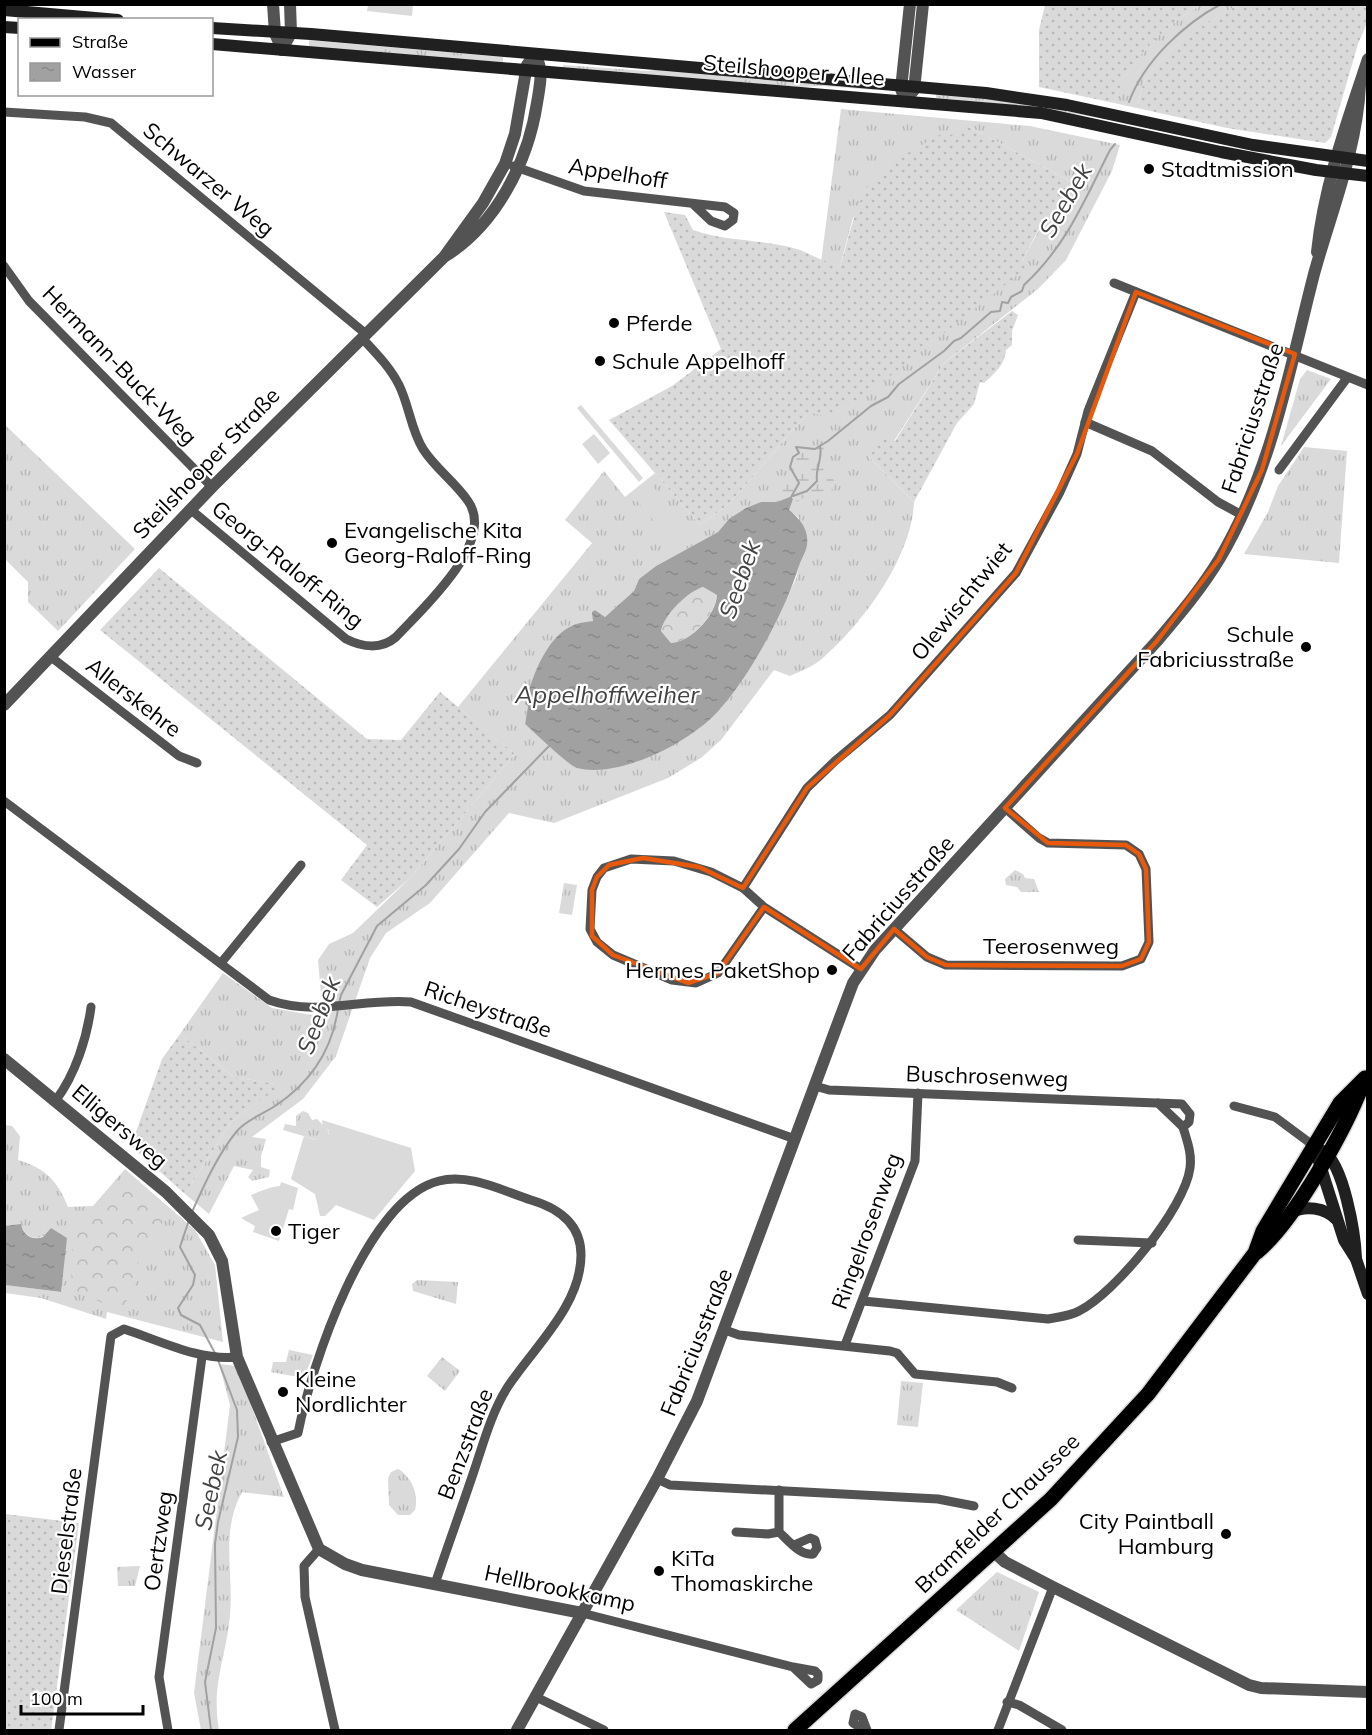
<svg xmlns="http://www.w3.org/2000/svg" width="1372" height="1735" font-family="Mulish,sans-serif">
	<defs>
		<pattern id="grass-tufts" width="24" height="20" patternUnits="userSpaceOnUse" patternTransform="scale(1.5)"><rect width="24" height="20" fill="#dadada"/><path d="M3 7l-1-3M5 7V3M7 7l1-3M15 17l-1-3M17 17v-4M19 17l1-3" fill="none" stroke="#b9b9b9"/></pattern>
		<pattern id="forest-crowns" width="20" height="18" patternUnits="userSpaceOnUse" patternTransform="scale(1.5)"><rect width="20" height="18" fill="#dadada"/><path d="M2 6a3 3 0 1 1 6 0M12 15a3 3 0 1 1 6 0" fill="none" stroke="#b9b9b9"/></pattern>
		<pattern id="wetland-marsh" width="20" height="14" patternUnits="userSpaceOnUse" patternTransform="scale(1.5)"><rect width="20" height="14" fill="#dadada"/><path d="M1 5h8M5 5V1M11 12h8M15 12V8" fill="none" stroke="#b9b9b9"/></pattern>
		<pattern id="garden-dots" width="8" height="8" patternUnits="userSpaceOnUse" patternTransform="scale(1.5)"><rect width="8" height="8" fill="#dadada"/><path d="M2 2h.1M6 6h.1" fill="none" stroke="#b9b9b9" stroke-width="1.8" stroke-linecap="round"/></pattern>
		<pattern id="water-ripples" width="26" height="14" patternUnits="userSpaceOnUse" patternTransform="scale(1.5)"><rect width="26" height="14" fill="#a1a1a1"/><path d="M2 4q2-2 4 0t4 0M15 11q2-2 4 0t4 0" fill="none" stroke="#898989"/></pattern>
	</defs>
	<rect width="100%" height="100%" fill="#fff"/>
	<g fill="url(#grass-tufts)" fill-rule="evenodd">
		<path d="M1201,5H1238C1208,22 1158,52 1143,85C1140,92 1139,101 1137,108L1114,103C1126,61 1165,25 1201,5Z"/>
		<polygon points="309,40 503,57 503,62 309,49"/>
		<polygon points="563,65 647,71 663,69 875,86 875,90 824,86 797,87 563,67"/>
		<polygon points="936,92 1019,102 1107,119 1035,107 936,98"/>
		<path d="M841,109L1030,126L1120,145L1112,171L1066,260L1038,289L944,363L894,441L869,457L914,502C912,557 863,623 823,658C814,666 801,671 790,676L774,670L721,740L701,758L668,778L554,823L509,813L430,903L386,933L370,958L336,1056L303,1099L252,1137L266,1139L261,1156V1167L270,1170L269,1177L252,1181L248,1177L253,1170L234,1166L209,1214L185,1194L231,1122L281,1085L234,1077L180,1034L223,973L272,1008L323,1017L318,960L329,944L353,933L410,878L515,754L458,707L592,543L565,520L604,471L625,497L655,473L700,525L729,504L804,417L1029,265L1022,261L1044,221L1051,226L1075,184L970,127L853,218L840,266L821,262ZM791,497L789,510L799,518V566L796,579C771,626 733,717 682,738C649,752 610,758 575,767L525,724L528,706L583,624L593,621L595,610L605,617L634,591L639,579L656,566L718,532L729,519L761,502H777Z"/>
		<polygon points="1307,370 1331,379 1281,446 1300,379"/>
		<polygon points="4,424 135,549 58,631 28,602 28,582 5,559"/>
		<polygon points="1304,447 1347,451 1339,563 1244,554 1268,512 1278,486"/>
		<polygon points="1015,870 1023,874 1025,878 1034,879 1039,892 1021,892 1017,887 1006,885 1005,879"/>
		<polygon points="564,883 577,885 572,915 559,913"/>
		<polygon points="303,1111 308,1113 312,1120 317,1119 329,1131 328,1136 320,1134 317,1140 283,1130 285,1124 296,1126 296,1116"/>
		<path d="M5,1125L12,1126L20,1136L18,1160C45,1168 58,1181 68,1207L93,1206L125,1169L195,1230L215,1265L223,1342L107,1312L106,1319L41,1298L5,1293V1285L61,1292L51,1229C43,1241 29,1241 22,1228L5,1226Z"/>
		<polygon points="417,1280 458,1282 456,1304 413,1291 412,1284"/>
		<polygon points="289,1350 313,1355 304,1378 271,1372 273,1362 286,1362"/>
		<polygon points="442,1357 460,1371 445,1391 427,1376"/>
		<path d="M219,1364L237,1366L284,1497L242,1492C220,1532 234,1573 230,1615C226,1659 211,1684 219,1730H201L194,1693L230,1405Z"/>
		<polygon points="901,1381 923,1383 918,1427 897,1425"/>
		<path d="M398,1469C412,1477 419,1495 415,1510L410,1515H398L389,1505L388,1478L391,1472Z"/>
		<polygon points="140,1566 135,1586 118,1586 117,1567"/>
		<polygon points="997,1572 1039,1592 1019,1651 956,1610"/>
	</g>
	<g fill="url(#forest-crowns)">
		<path d="M703,587L717,595C715,615 691,642 671,643L661,631C664,615 688,590 703,587Z"/>
		<polygon points="126,1179 166,1212 156,1241 141,1247 133,1291 119,1312 93,1298 71,1292 73,1217 100,1214"/>
	</g>
	<path fill="url(#wetland-marsh)" d="M828,441L825,475L834,480V489C815,492 802,495 789,510L793,499L777,502L789,478V457L797,447L815,449Z"/>
	<g fill="url(#garden-dots)">
		<path d="M1045,5V4L1201,5C1165,25 1127,61 1114,103L1039,87V30Z"/>
		<path d="M1238,5H1367V23L1358,44L1331,137L1325,143L1227,128L1137,108C1139,101 1140,92 1143,85C1157,53 1208,21 1238,5Z"/>
		<path d="M970,127L1075,184L1051,226L1043,221L1022,261L1030,265L865,396L824,416L811,413L804,417L729,504L700,525L609,420L672,386L721,349L664,212L685,215L693,230C728,242 763,239 797,249C812,254 822,262 840,266C849,239 853,211 868,186C883,163 919,148 941,134L948,136Z"/>
		<path d="M1012,311L1018,315L1012,331V345L1006,350C1005,365 994,374 984,383L980,382L974,404L957,423L914,502L869,457L885,435L895,441L944,363Z"/>
		<polygon points="159,568 367,739 401,740 440,692 515,754 410,878 377,907 341,880 367,845 100,630"/>
		<polygon points="180,1034 234,1077 282,1085 231,1122 185,1194 131,1146 162,1059"/>
		<polygon points="5,1514 79,1523 51,1730 5,1730"/>
	</g>
	<g fill="#dadada">
		<polygon points="368,5 413,5 412,16 367,11"/>
		<polygon points="581,405 643,478 639,482 577,408"/>
		<polygon points="594,434 610,453 598,464 582,444"/>
		<polygon points="649,482 675,512 658,526 632,495"/>
		<polygon points="676,515 688,529 667,546 656,532"/>
		<polygon points="322,1120 411,1148 415,1171 374,1220 336,1205 325,1216 320,1216 315,1194 291,1179 304,1136 316,1140 320,1134 329,1134 329,1130 323,1127"/>
		<path d="M281,1182L298,1188L293,1210L289,1209L279,1241L253,1232L255,1226L241,1218L259,1210L251,1195C261,1191 269,1187 280,1186Z"/>
	</g>
	<g fill="url(#water-ripples)" fill-rule="evenodd">
		<path d="M790,497L793,499L789,510C800,519 809,529 807,545C806,552 801,559 799,566C785,611 751,674 720,709C693,741 620,779 577,768C568,765 534,732 525,724L528,706L525,704C532,677 548,630 580,623C584,622 588,622 593,621L592,612L595,610L605,617L634,591L639,579L656,566L718,532L729,519L746,508L761,502H777ZM703,587L717,595C716,615 691,642 671,643L661,631C664,615 688,591 703,587Z"/>
		<path d="M21,1224C23,1235 32,1241 43,1237L51,1228L67,1238L61,1292L5,1285V1226Z"/>
	</g>
	<g fill="none" stroke-linecap="round" stroke-linejoin="round">
		<g stroke="#a1a1a1" stroke-width="2">
			<path d="M1129,102C1144,61 1184,24 1221,4"/>
			<path d="M793,496L807,491L817,481C815,468 823,459 820,446"/>
			<path d="M790,499L799,483L790,467L793,457L799,453L796,447L815,449L828,441L871,406L888,397L899,384L944,351L954,341L961,338L991,312L1000,311L1002,302L1008,303L1011,297L1022,291L1024,285C1067,245 1084,201 1110,150L1115,144"/>
			<polyline points="339,1003 341,995 377,926 426,885 459,849 485,812 551,744"/>
			<path d="M192,1212C204,1185 218,1154 237,1131C246,1120 263,1114 275,1106C310,1083 332,1050 338,1009"/>
			<polyline points="189,1220 180,1247 195,1275 193,1285 178,1308 181,1315 200,1325 216,1355"/>
			<polyline points="211,1730 205,1682 216,1628 215,1544 218,1522 238,1437 237,1410 218,1360"/>
		</g>
		<defs>
			<g id="primary">
				<path d="M1257,1252C1295,1220 1345,1130 1363,1083"/>
				<polyline points="795,1730 1051,1499 1148,1394 1255,1253 1263,1231 1340,1103 1365,1078"/>
			</g>
		</defs>
		<use href="#primary" stroke="#dbdbdb" stroke-width="18"/>
		<g stroke="#535353" stroke-width="9">
			<polyline points="4,112 85,117 111,123 366,334"/>
			<polyline points="513,166 584,191 725,207 734,213 733,220 725,226 711,221 693,204"/>
			<polyline points="4,266 29,301 212,487"/>
			<polyline points="1114,283 1368,385"/>
			<polyline points="1085,422 1152,451 1218,502 1242,515"/>
			<polyline points="1279,470 1347,378"/>
			<path d="M190,509L346,639C362,647 381,650 396,637C422,609 497,542 468,501C455,482 435,468 423,449C411,430 409,405 399,385C390,367 375,352 362,338"/>
			<polyline points="51,657 179,756 197,763"/>
			<path d="M4,801L269,1000C317,1017 362,998 411,1002L795,1139"/>
			<polyline points="743,888 807,788 835,761 890,715 1016,573 1060,492 1077,454 1088,411 1136,292"/>
			<polyline points="764,907 718,973 696,983 672,980 613,955 597,942 590,929 592,890 597,877 604,868 631,859 674,861 711,872 743,888 764,907 861,969"/>
			<polyline points="894,929 927,957 946,965 1122,966 1141,959 1149,942 1146,869 1139,854 1126,845 1048,843 1039,838 1005,808"/>
			<polyline points="221,963 301,865"/>
			<path d="M815,1086L829,1090L1182,1104L1190,1114L1189,1122L1183,1127C1187,1141 1192,1153 1190,1168C1185,1208 1115,1293 1079,1311C1070,1316 1058,1317 1048,1319L863,1301"/>
			<path d="M56,1100C75,1075 87,1038 91,1007"/>
			<polyline points="1158,1103 1183,1127"/>
			<polyline points="1234,1106 1275,1117 1314,1146"/>
			<polyline points="1078,1240 1152,1243"/>
			<polyline points="725,1330 739,1335 890,1351 897,1353 915,1374 997,1382 1012,1388"/>
			<polyline points="845,1345 915,1161 918,1093"/>
			<path d="M271,1442L298,1433C311,1366 366,1199 439,1181C469,1173 503,1191 531,1200C558,1208 581,1224 581,1255C581,1306 533,1348 507,1388C492,1412 484,1441 475,1468C462,1507 448,1545 435,1584"/>
			<polyline points="657,1479 670,1485 938,1499 974,1506"/>
			<path d="M779,1490V1532C788,1540 800,1556 813,1554L817,1548L815,1540L810,1538L794,1545"/>
			<polyline points="736,1532 768,1534 779,1532"/>
			<polyline points="319,1549 304,1566 305,1597 335,1730"/>
			<polyline points="582,1613 793,1667 811,1684 818,1680 818,1674 815,1671 793,1667"/>
			<polyline points="536,1697 604,1730"/>
			<polyline points="1007,1702 1019,1705 1062,1730"/>
			<path d="M59,1730L111,1336L124,1329C161,1341 199,1361 237,1357"/>
			<polyline points="168,1730 159,1677 202,1357"/>
			<polyline points="864,1730 853,1723 855,1714 862,1717 867,1730"/>
			<polyline points="998,1730 1053,1587"/>
		</g>
		<g stroke="#535353" stroke-width="12">
			<polyline points="273,4 275,33 282,50"/>
			<polyline points="910,4 901,89 905,100 914,90 923,4"/>
			<polyline points="282,50 291,33 290,4"/>
			<path d="M1317,252C1324,185 1347,122 1368,59"/>
			<path d="M4,705L212,487L444,257L483,203L505,164L515,134L527,65L535,54C544,71 540,84 537,103C528,162 496,225 444,257"/>
			<polyline points="4,1059 166,1192 209,1235 222,1261 237,1357 319,1549 345,1564 362,1570 582,1613"/>
			<polyline points="994,1552 1005,1562 1053,1587 1249,1685 1261,1688 1368,1692"/>
			<path d="M517,1730L657,1479L697,1401L841,1015L853,983L875,950L1157,641C1180,614 1202,588 1220,558C1272,470 1289,371 1314,274C1331,212 1357,150 1360,85"/>
		</g>
		<g stroke="#202020" stroke-width="12">
			<polyline points="4,10 118,20"/>
			<polyline points="4,27 20,28"/>
			<polyline points="212,28 311,34 986,93 1067,105 1253,145 1368,161"/>
			<polyline points="212,44 1041,113 1221,152 1316,170 1368,176"/>
			<polyline points="1314,1146 1344,1240 1356,1259 1368,1294"/>
			<path d="M1323,1151C1344,1164 1355,1234 1356,1258"/>
			<path d="M1290,1213C1305,1205 1325,1207 1337,1220"/>
		</g>
		<use href="#primary" stroke="#000" stroke-width="15"/>
	</g>
	<path fill="none" stroke="#e8590c" stroke-width="4.5" stroke-linejoin="round" d="M1136,292L1295,354L1262,470L1219,559L1157,641L1005,808L1048,843L1126,845L1139,854L1146,869L1149,942L1141,959L1122,966L946,965L927,957L894,929L861,969L764,907L718,973L688,983L613,955L592,936V890L597,877L609,865L643,858L699,867L743,888L807,788L890,715L1016,573L1077,454Z"/>
	<g fill="#000" stroke="#fff" stroke-width="2">
		<circle cx="1149" cy="169" r="6"/>
		<circle cx="614" cy="323" r="6"/>
		<circle cx="600" cy="361" r="6"/>
		<circle cx="332" cy="543" r="6"/>
		<circle cx="1306" cy="647" r="6"/>
		<circle cx="832" cy="970" r="6"/>
		<circle cx="276" cy="1231" r="6"/>
		<circle cx="283" cy="1392" r="6"/>
		<circle cx="1226" cy="1534" r="6"/>
		<circle cx="659" cy="1571" r="6"/>
	</g>
	<g text-anchor="middle" dominant-baseline="central" stroke-width="4.5" stroke-linejoin="round" paint-order="stroke">
		<g font-size="22" fill="#000" stroke="#fff">
			<text transform="translate(794 70) rotate(5)">Steilshooper Allee</text>
			<text transform="translate(618 173) rotate(9)">Appelhoff</text>
			<text transform="translate(209 179) rotate(40)">Schwarzer Weg</text>
			<text transform="translate(120 365) rotate(46)">Hermann-Buck-Weg</text>
			<text transform="translate(1252 418) rotate(-72)">Fabriciusstraße</text>
			<text transform="translate(206 463) rotate(-46)">Steilshooper Straße</text>
			<text transform="translate(288 564) rotate(39)">Georg-Raloff-Ring</text>
			<text transform="translate(961 601) rotate(-51)">Olewischtwiet</text>
			<text transform="translate(134 697) rotate(38)">Allerskehre</text>
			<text transform="translate(898 898) rotate(-49)">Fabriciusstraße</text>
			<text x="1051" y="946">Teerosenweg</text>
			<text transform="translate(488 1009) rotate(19)">Richeystraße</text>
			<text transform="translate(987 1076) rotate(2)">Buschrosenweg</text>
			<text transform="translate(120 1126) rotate(40)">Elligersweg</text>
			<text transform="translate(866 1231) rotate(-70)">Ringelrosenweg</text>
			<text transform="translate(696 1342) rotate(-68)">Fabriciusstraße</text>
			<text transform="translate(465 1444) rotate(-69)">Benzstraße</text>
			<text transform="translate(997 1513) rotate(-44)">Bramfelder Chaussee</text>
			<text transform="translate(66 1531) rotate(-83)">Dieselstraße</text>
			<text transform="translate(158 1541) rotate(-82)">Oertzweg</text>
			<text transform="translate(560 1588) rotate(12)">Hellbrookkamp</text>
		</g>
		<g font-size="22" fill="#000" stroke="#fff" text-anchor="start">
			<text x="1161" y="169">Stadtmission</text>
			<text x="626" y="323">Pferde</text>
			<text x="612" y="361">Schule Appelhoff</text>
			<text x="344" y="530">Evangelische Kita<tspan x="344" dy="25">Georg-Raloff-Ring</tspan></text>
			<text x="1294" y="634" text-anchor="end">Schule<tspan x="1294" dy="25">Fabriciusstraße</tspan></text>
			<text x="820" y="970" text-anchor="end">Hermes PaketShop</text>
			<text x="288" y="1231">Tiger</text>
			<text x="295" y="1379">Kleine<tspan x="295" dy="25">Nordlichter</tspan></text>
			<text x="1214" y="1521" text-anchor="end">City Paintball<tspan x="1214" dy="25">Hamburg</tspan></text>
			<text x="671" y="1558">KiTa<tspan x="671" dy="25">Thomaskirche</tspan></text>
		</g>
		<g font-size="24" font-style="italic" fill="#424242" stroke="#fff">
			<text transform="translate(1065 200) rotate(-60)">Seebek</text>
			<text transform="translate(739 579) rotate(-71)">Seebek</text>
			<text x="607" y="694">Appelhoffweiher</text>
			<text transform="translate(318 1015) rotate(-69)">Seebek</text>
			<text transform="translate(210 1490) rotate(-78)">Seebek</text>
		</g>
	</g>
	<rect width="1372" height="1735" fill="none" stroke="#000000" stroke-width="12"/>
	<rect x="18" y="18" width="195" height="78" fill="#ffffff" stroke="#999999" stroke-width="1.5"/>
	<rect x="30" y="38" width="30" height="9" fill="#000000" stroke="#999999" stroke-width="1.5"/>
	<text x="72" y="48" font-size="18" fill="#000000">Straße</text>
	<rect x="30" y="63" width="30" height="18" fill="url(#water-ripples)" stroke="#999999" stroke-width="1.5"/>
	<text x="72" y="78" font-size="18" fill="#000000">Wasser</text>
	<path d="M21 1705v9h122v-9" fill="none" stroke="#000000" stroke-width="3"/>
	<text x="30" y="1705" font-size="18" fill="#000000" stroke="#ffffff" stroke-width="4.5" paint-order="stroke">100 m</text>
</svg>
